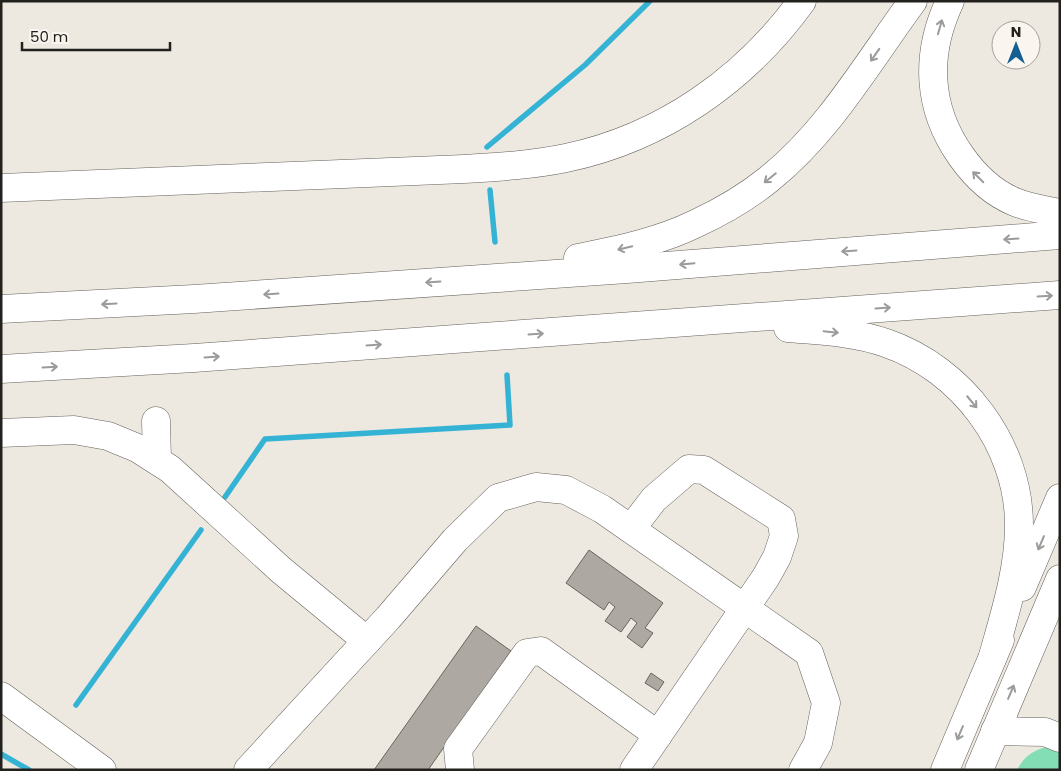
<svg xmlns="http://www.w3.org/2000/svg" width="1061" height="771" font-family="Poppins,sans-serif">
	<rect width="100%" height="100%" fill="#ede9e1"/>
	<path fill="#83ddb5" d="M1052,746L1060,748V770H1017C1025,754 1036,749 1052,746Z"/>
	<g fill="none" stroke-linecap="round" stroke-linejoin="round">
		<g stroke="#35b3d5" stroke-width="5.5">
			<polyline points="487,147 585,65 650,1"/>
			<polyline points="490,190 495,242"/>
			<polyline points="225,497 265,439 510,425 507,375"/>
			<polyline points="76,705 201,530"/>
			<polyline points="1,754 29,770"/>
		</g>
	</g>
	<g fill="#ada8a2" stroke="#69645f">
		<polygon points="589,550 663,603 645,628 653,633 642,648 627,637 637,623 631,618 621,632 605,621 615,607 609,602 604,610 566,583"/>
		<polygon points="476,626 511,651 428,770 374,770"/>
		<polygon points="651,673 664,682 658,691 645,683"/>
	</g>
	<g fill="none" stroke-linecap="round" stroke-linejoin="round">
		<defs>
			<g id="minor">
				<path d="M1,188L464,169C498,167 532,165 566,158C662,138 745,80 802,1"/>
				<polyline points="156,421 157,460"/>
				<polyline points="1,433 74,430 108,436 137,448 170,469 281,570 367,641"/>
				<polyline points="631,529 654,499 689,469 704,470 781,519 784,536 777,557 766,577 634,770"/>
				<polyline points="1,696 102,770"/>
				<polyline points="995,731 1045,732 1060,738"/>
				<polyline points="248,770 388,618 455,540 498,498 536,487 566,490 602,509 809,653 826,703 818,743 803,770"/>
				<polyline points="460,770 458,749 527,653 541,651 658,735"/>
			</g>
			<g id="highway">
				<path d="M950,1C925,54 927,108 961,156C975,176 993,193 1015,202C1029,208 1045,210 1060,213"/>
				<path d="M578,258C617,250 658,242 695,224C721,212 747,197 769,179C829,131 868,62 913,1"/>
				<polyline points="1,309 194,299 627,269 1060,235"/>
				<path d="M788,328C821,331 855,332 886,343C962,369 1019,445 1019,525C1019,570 1005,613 993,656"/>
				<polyline points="1,369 194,358 1060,295"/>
				<polyline points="1022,587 1060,498"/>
				<polyline points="945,770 1000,640"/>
				<polyline points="979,770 1060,579"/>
			</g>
		</defs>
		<use href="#minor" stroke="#65615b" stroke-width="29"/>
		<use href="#highway" stroke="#65615b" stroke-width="29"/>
		<use href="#minor" stroke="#fff" stroke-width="28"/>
		<use href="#highway" stroke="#fff" stroke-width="28"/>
	</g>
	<defs><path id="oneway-shaft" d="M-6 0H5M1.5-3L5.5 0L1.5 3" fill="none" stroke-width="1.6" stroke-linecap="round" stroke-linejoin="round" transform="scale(1.25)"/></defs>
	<g stroke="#9c9b9a">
		<use href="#oneway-shaft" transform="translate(940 27) rotate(-74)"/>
		<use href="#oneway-shaft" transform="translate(875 55) rotate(125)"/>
		<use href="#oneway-shaft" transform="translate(978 177) rotate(-135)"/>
		<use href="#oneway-shaft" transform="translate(770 178) rotate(141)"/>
		<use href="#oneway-shaft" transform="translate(1011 239) rotate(176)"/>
		<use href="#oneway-shaft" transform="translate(625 248) rotate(166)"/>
		<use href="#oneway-shaft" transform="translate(849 251) rotate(176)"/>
		<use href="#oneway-shaft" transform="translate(687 264) rotate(175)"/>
		<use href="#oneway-shaft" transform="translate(433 282) rotate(176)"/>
		<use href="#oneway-shaft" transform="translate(271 294) rotate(176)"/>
		<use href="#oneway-shaft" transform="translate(1045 296) rotate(-3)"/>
		<use href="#oneway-shaft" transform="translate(109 304) rotate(177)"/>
		<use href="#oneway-shaft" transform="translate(883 308) rotate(-4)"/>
		<use href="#oneway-shaft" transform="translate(831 332) rotate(6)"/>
		<use href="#oneway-shaft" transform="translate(536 334) rotate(-4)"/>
		<use href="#oneway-shaft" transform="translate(374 345) rotate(-4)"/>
		<use href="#oneway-shaft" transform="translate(212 357) rotate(-4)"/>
		<use href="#oneway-shaft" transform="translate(50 367) rotate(-3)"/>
		<use href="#oneway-shaft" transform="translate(972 402) rotate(50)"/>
		<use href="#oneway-shaft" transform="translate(1041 543) rotate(113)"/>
		<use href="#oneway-shaft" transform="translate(1011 692) rotate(-67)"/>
		<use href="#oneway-shaft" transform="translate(960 733) rotate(113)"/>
	</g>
	<rect width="1061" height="771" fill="none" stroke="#22211e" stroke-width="5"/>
	<g transform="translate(1016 45)"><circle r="24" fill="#faf6ef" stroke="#a4a19b"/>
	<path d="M0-4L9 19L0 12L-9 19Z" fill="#145f92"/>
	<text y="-8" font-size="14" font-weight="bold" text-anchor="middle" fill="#22211e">N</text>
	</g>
	<path d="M22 42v8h148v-8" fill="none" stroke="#22211e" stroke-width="2.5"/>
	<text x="30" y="42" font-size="15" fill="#22211e" stroke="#faf6ef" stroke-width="4" paint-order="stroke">50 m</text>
</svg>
